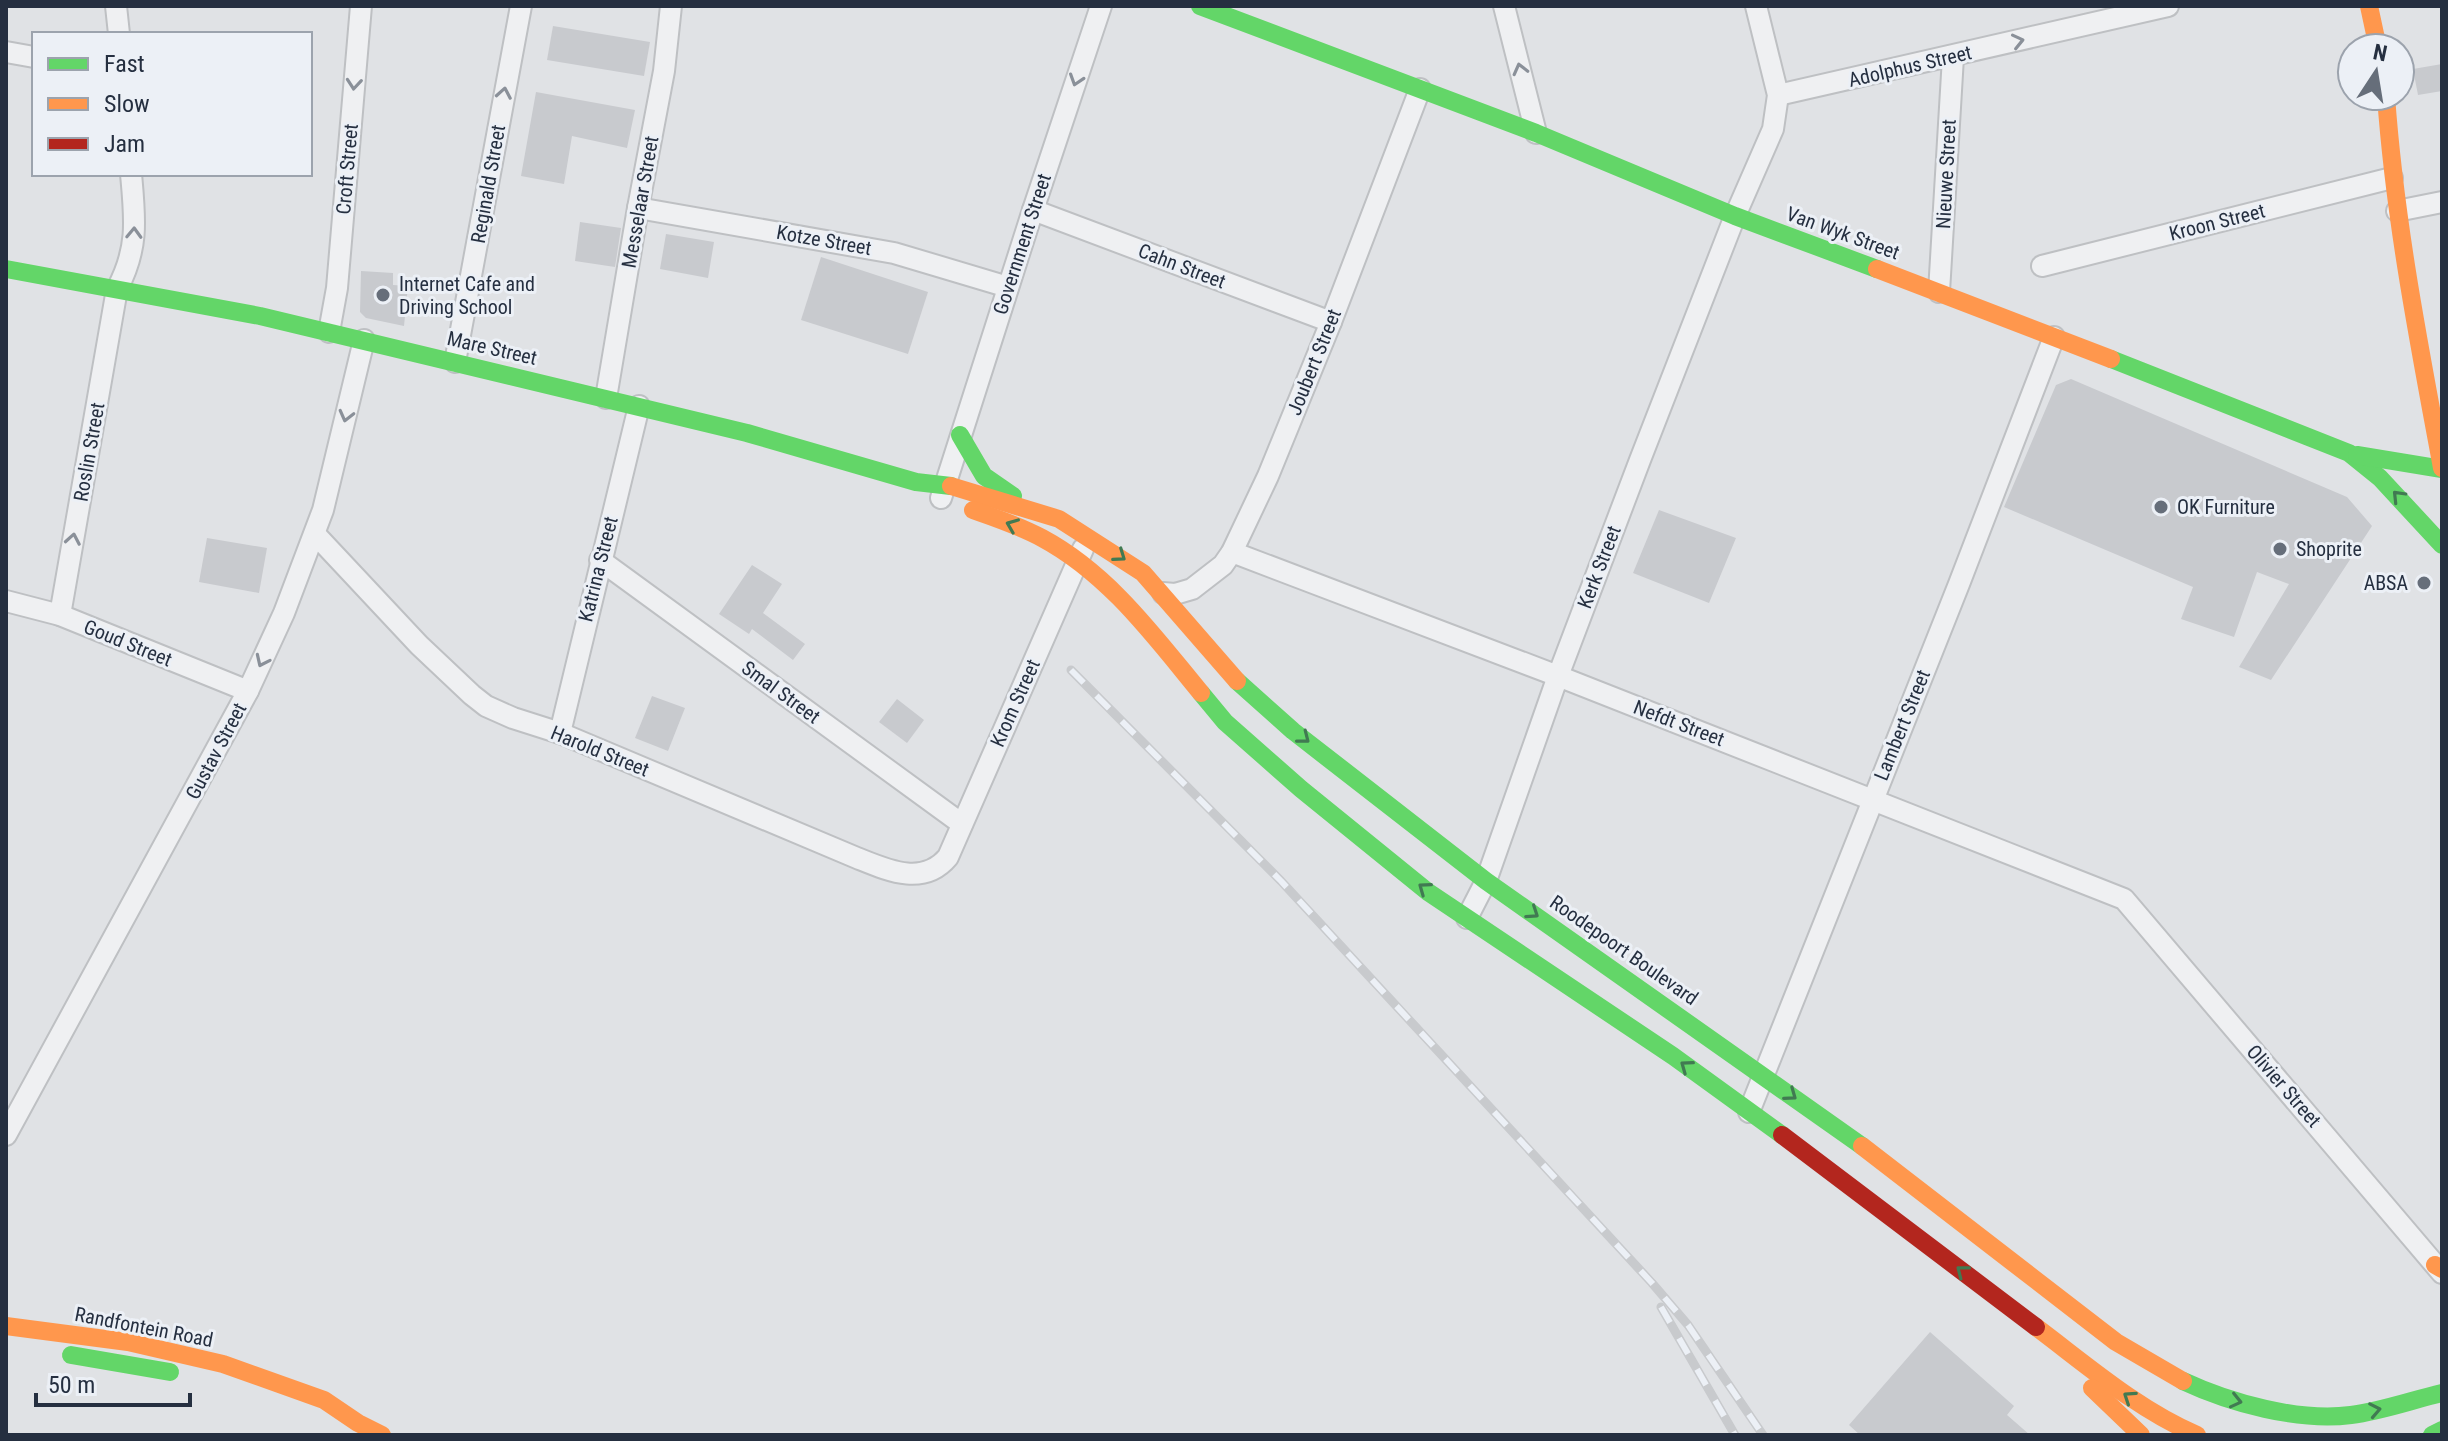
<svg xmlns="http://www.w3.org/2000/svg" width="2448" height="1441" font-family="'Roboto Condensed',sans-serif">
	<rect width="100%" height="100%" fill="#e0e2e5"/>
	<g fill="#c8cace">
		<polygon points="553,26 650,42 644,76 547,60"/>
		<polygon points="2442,64 2442,91 2418,95 2413,69"/>
		<polygon points="536,92 635,110 627,148 572,136 564,184 521,176"/>
		<polygon points="580,222 621,228 615,267 575,261"/>
		<polygon points="666,234 714,242 708,278 660,269"/>
		<polygon points="821,257 928,292 908,354 801,320"/>
		<polygon points="361,271 393,273 393,285 408,286 404,326 366,318 360,312"/>
		<polygon points="2071,379 2347,497 2372,526 2271,680 2239,667 2289,584 2257,572 2234,637 2181,619 2193,587 2004,507 2056,385"/>
		<polygon points="1659,510 1736,538 1709,603 1633,573"/>
		<polygon points="207,538 267,548 259,593 199,582"/>
		<polygon points="752,565 782,584 763,613 805,644 793,660 752,629 749,634 719,614"/>
		<polygon points="652,696 685,708 668,751 635,738"/>
		<polygon points="897,699 924,720 907,743 879,722"/>
		<polygon points="1930,1332 2014,1406 2007,1415 2030,1435 1860,1435 1849,1425"/>
	</g>
	<g fill="none" stroke-linecap="round" stroke-linejoin="round">
		<defs>
			<g id="street">
				<polyline points="116,6 119,34"/>
				<polyline points="1504,6 1536,133"/>
				<polyline points="6,52 34,57"/>
				<polyline points="1778,95 2168,6"/>
				<polyline points="638,208 894,253 1008,287"/>
				<polyline points="1033,210 1331,322"/>
				<polyline points="2397,211 2442,202"/>
				<polyline points="2042,266 2392,178"/>
				<polyline points="1939,292 1953,57"/>
				<polyline points="329,332 337,288 361,6"/>
				<polyline points="455,362 521,6"/>
				<polyline points="606,398 638,208 664,71 671,6"/>
				<polyline points="941,498 1033,210 1101,6"/>
				<path d="M315,534L419,645L472,695L486,706L513,718L560,733L857,858C887,870 923,887 948,857L1083,549"/>
				<polyline points="1232,552 1558,676 2124,899 2442,1273"/>
				<polyline points="600,560 962,824"/>
				<polyline points="1163,593 1175,594 1192,589 1223,565 1232,552 1268,476 1331,322 1420,89"/>
				<polyline points="6,601 60,615 248,691"/>
				<path d="M60,615L117,289C139,248 135,218 131,174"/>
				<polyline points="560,733 639,406"/>
				<polyline points="1467,918 1486,881 1558,676 1640,460 1735,216 1773,129 1778,95 1756,6"/>
				<polyline points="1749,1112 1959,584 2054,337"/>
				<polyline points="6,1135 248,691 284,613 323,510 364,340"/>
			</g>
		</defs>
		<use href="#street" stroke="#bec0c3" stroke-width="24"/>
		<use href="#street" stroke="#eff0f2" stroke-width="20"/>
		<g stroke="#63d668" stroke-width="18">
			<polyline points="1200,6 1536,133 1735,216 1877,269"/>
			<polyline points="6,269 260,316 747,433 916,482 951,486"/>
			<polyline points="2111,359 2349,453 2380,478 2442,545"/>
			<polyline points="960,435 984,476 1013,496"/>
			<polyline points="2357,455 2442,469"/>
			<polyline points="1237,681 1293,731 1486,881 1862,1146"/>
			<polyline points="1201,693 1225,722 1301,789 1428,892 1673,1056 1782,1135"/>
			<polyline points="71,1355 170,1372"/>
			<path d="M2183,1381C2230,1403 2299,1422 2351,1415C2382,1411 2412,1400 2442,1393"/>
			<polyline points="2432,1435 2442,1430"/>
		</g>
		<g stroke="#ff974d" stroke-width="18">
			<polyline points="2369,6 2378,48"/>
			<path d="M2386,96C2395,222 2419,344 2442,468"/>
			<polyline points="1877,269 2111,359"/>
			<polyline points="951,486 1059,519 1143,573 1237,681"/>
			<path d="M973,510C996,518 1020,526 1042,538C1109,574 1154,636 1201,693"/>
			<polyline points="1862,1146 2116,1342 2183,1381"/>
			<polyline points="2435,1265 2442,1269"/>
			<polyline points="6,1326 128,1342 223,1364 324,1400 358,1423 382,1435"/>
			<path d="M2036,1327C2088,1366 2137,1409 2197,1435"/>
			<polyline points="2092,1388 2141,1435"/>
		</g>
		<polyline stroke="#b3261e" stroke-width="18" points="1782,1135 2036,1327"/>
		<defs>
			<g id="rail">
				<polyline points="1071,670 1281,881 1652,1283 1688,1325 1763,1435"/>
				<polyline points="1661,1307 1735,1435"/>
			</g>
		</defs>
		<use href="#rail" stroke="#c8cacd" stroke-width="9"/>
		<use href="#rail" stroke="#ecf0f6" stroke-width="6" stroke-dasharray="18" stroke-linecap="butt"/>
	</g>
	<defs><path id="oneway-chevron" d="M-2-3.5L2.5 0L-2 3.5" fill="none" stroke-width="1.6" stroke-linecap="round" stroke-linejoin="round" transform="scale(2)"/></defs>
	<g stroke="#8a9099">
		<use href="#oneway-chevron" transform="translate(2018 41) rotate(-13)"/>
		<use href="#oneway-chevron" transform="translate(1520 69) rotate(-104)"/>
		<use href="#oneway-chevron" transform="translate(1076 80) rotate(108)"/>
		<use href="#oneway-chevron" transform="translate(354 84) rotate(95)"/>
		<use href="#oneway-chevron" transform="translate(504 93) rotate(-80)"/>
		<use href="#oneway-chevron" transform="translate(134 233) rotate(-88)"/>
		<use href="#oneway-chevron" transform="translate(346 416) rotate(104)"/>
		<use href="#oneway-chevron" transform="translate(73 539) rotate(-80)"/>
		<use href="#oneway-chevron" transform="translate(262 661) rotate(115)"/>
	</g>
	<g stroke="#417a52">
		<use href="#oneway-chevron" transform="translate(2398 496) rotate(-134)"/>
		<use href="#oneway-chevron" transform="translate(1012 525) rotate(-158)"/>
		<use href="#oneway-chevron" transform="translate(1120 556) rotate(35)"/>
		<use href="#oneway-chevron" transform="translate(1304 738) rotate(38)"/>
		<use href="#oneway-chevron" transform="translate(1424 888) rotate(-144)"/>
		<use href="#oneway-chevron" transform="translate(1533 913) rotate(34)"/>
		<use href="#oneway-chevron" transform="translate(1686 1066) rotate(-144)"/>
		<use href="#oneway-chevron" transform="translate(1791 1095) rotate(36)"/>
		<use href="#oneway-chevron" transform="translate(1962 1271) rotate(-142)"/>
		<use href="#oneway-chevron" transform="translate(2129 1397) rotate(-146)"/>
		<use href="#oneway-chevron" transform="translate(2236 1401) rotate(13)"/>
		<use href="#oneway-chevron" transform="translate(2375 1410) rotate(-11)"/>
	</g>
	<g fill="#666e7a" stroke="#ecf0f6" stroke-width="3">
		<circle cx="383" cy="295" r="8"/>
		<circle cx="2161" cy="507" r="8"/>
		<circle cx="2280" cy="549" r="8"/>
		<circle cx="2424" cy="583" r="8"/>
	</g>
	<g text-anchor="middle" dominant-baseline="central" stroke-width="6" stroke-linejoin="round" paint-order="stroke">
		<g font-size="20" fill="#252f40" stroke="#ecf0f6">
			<text transform="translate(1910 66) rotate(-13)">Adolphus Street</text>
			<text transform="translate(347 169) rotate(-85)">Croft Street</text>
			<text transform="translate(1946 174) rotate(-87)">Nieuwe Street</text>
			<text transform="translate(488 184) rotate(-80)">Reginald Street</text>
			<text transform="translate(640 202) rotate(-80)">Messelaar Street</text>
			<text transform="translate(2217 222) rotate(-14)">Kroon Street</text>
			<text transform="translate(1843 233) rotate(20)">Van Wyk Street</text>
			<text transform="translate(824 240) rotate(10)">Kotze Street</text>
			<text transform="translate(1022 244) rotate(-72)">Government Street</text>
			<text transform="translate(1182 266) rotate(21)">Cahn Street</text>
			<text transform="translate(492 348) rotate(13)">Mare Street</text>
			<text transform="translate(1314 362) rotate(-68)">Joubert Street</text>
			<text transform="translate(89 452) rotate(-80)">Roslin Street</text>
			<text transform="translate(1599 567) rotate(-69)">Kerk Street</text>
			<text transform="translate(598 569) rotate(-76)">Katrina Street</text>
			<text transform="translate(128 643) rotate(22)">Goud Street</text>
			<text transform="translate(781 692) rotate(36)">Smal Street</text>
			<text transform="translate(1015 703) rotate(-66)">Krom Street</text>
			<text transform="translate(1679 723) rotate(21)">Nefdt Street</text>
			<text transform="translate(1902 725) rotate(-68)">Lambert Street</text>
			<text transform="translate(216 751) rotate(-62)">Gustav Street</text>
			<text transform="translate(600 751) rotate(22)">Harold Street</text>
			<text transform="translate(1624 950) rotate(35)">Roodepoort Boulevard</text>
			<text transform="translate(2284 1086) rotate(49)">Olivier Street</text>
			<text transform="translate(144 1327) rotate(11)">Randfontein Road</text>
		</g>
		<g font-size="20" fill="#252f40" stroke="#ecf0f6" text-anchor="start">
			<text x="399" y="284">Internet Cafe and<tspan x="399" dy="23">Driving School</tspan></text>
			<text x="2177" y="507">OK Furniture</text>
			<text x="2296" y="549">Shoprite</text>
			<text x="2408" y="583" text-anchor="end">ABSA</text>
		</g>
	</g>
	<rect width="2448" height="1441" fill="none" stroke="#252f40" stroke-width="16"/>
	<rect x="32" y="32" width="280" height="144" fill="#ecf0f6" stroke="#9ca3ad" stroke-width="2"/>
	<rect x="48" y="58" width="40" height="12" fill="#63d668" stroke="#9ca3ad" stroke-width="2"/>
	<text x="104" y="72" font-size="24" fill="#252f40">Fast</text>
	<rect x="48" y="98" width="40" height="12" fill="#ff974d" stroke="#9ca3ad" stroke-width="2"/>
	<text x="104" y="112" font-size="24" fill="#252f40">Slow</text>
	<rect x="48" y="138" width="40" height="12" fill="#b3261e" stroke="#9ca3ad" stroke-width="2"/>
	<text x="104" y="152" font-size="24" fill="#252f40">Jam</text>
	<g transform="translate(2376 72) rotate(12)"><circle r="38" fill="#ecf0f6" stroke="#9ca3ad" stroke-width="2"/>
	<path d="M0-6L14 30L0 20L-14 30Z" fill="#666e7a"/>
	<text y="-12" font-size="22" font-weight="bold" text-anchor="middle" fill="#252f40">N</text>
	</g>
	<path d="M36 1393v12h154v-12" fill="none" stroke="#252f40" stroke-width="4"/>
	<text x="48" y="1393" font-size="24" fill="#252f40" stroke="#ecf0f6" stroke-width="6" paint-order="stroke">50 m</text>
</svg>
